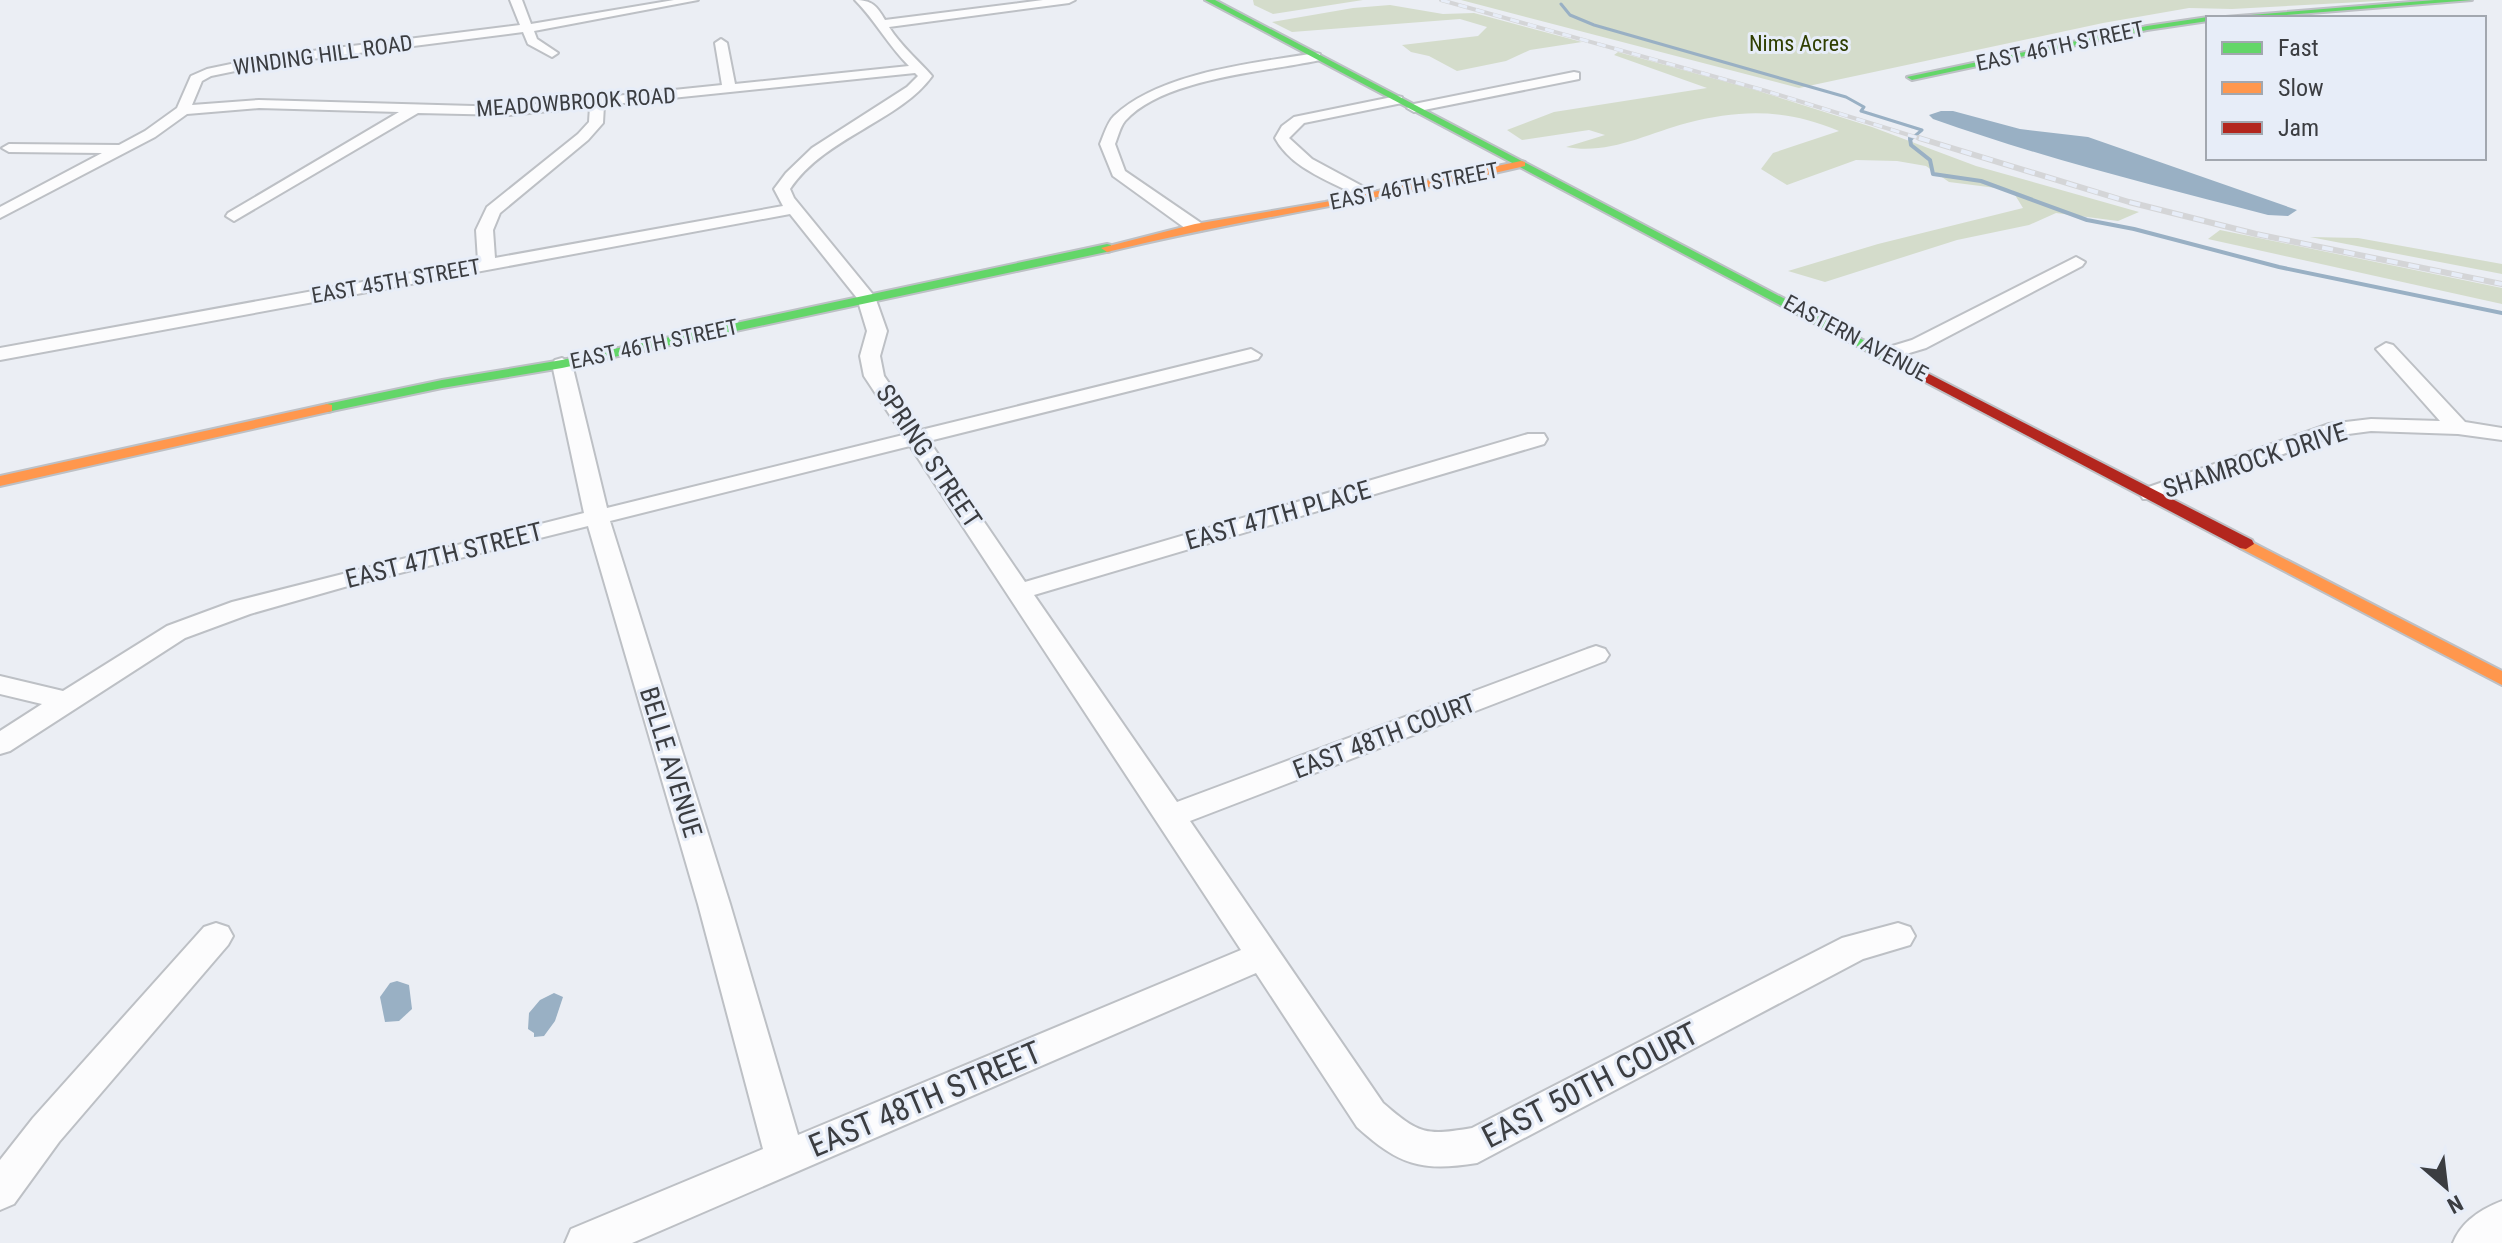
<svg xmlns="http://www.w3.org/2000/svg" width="2502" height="1243" font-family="'Roboto Condensed',sans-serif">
	<rect width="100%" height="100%" fill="#ebeef4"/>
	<g fill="#d4dccb">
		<polygon points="1253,0 1363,0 1273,14 1254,5"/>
		<polygon points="1461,0 2398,0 2232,9 2189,8 2103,23 1799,88"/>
		<polygon points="1390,5 1443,14 1474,13 1582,42 1530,50 1506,61 1457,71 1429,56 1411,52 1402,45 1478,36 1487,27 1460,19 1292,32 1272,22 1353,8"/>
		<path d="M1618,52L1752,89L1872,127L1976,166L2139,212L2118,221L2056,213L2029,225L1957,240L1825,282L1788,271L1878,244L2023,208L2012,190L1949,182L1926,166L1897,161L1856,160L1787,185L1761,169L1773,153L1839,131C1786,109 1742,109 1687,123C1646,134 1609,155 1566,147L1605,135L1589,130L1522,140L1507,130L1554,112L1707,88L1614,55Z"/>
		<polygon points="2220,230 2502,288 2502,304 2208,239"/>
		<polygon points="2310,237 2358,238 2502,264 2502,274"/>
	</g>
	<g fill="#99b0c4">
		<path d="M1941,111H1953L2020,129L2088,137L2297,210L2288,216L2268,215C2155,186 2043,158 1933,119L1929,115Z"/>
		<polygon points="397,981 409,985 412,1009 399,1021 385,1022 380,997 390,983"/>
		<polygon points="554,993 563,997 555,1021 544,1036 534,1037 534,1033 528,1029 529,1013 540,1000"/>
	</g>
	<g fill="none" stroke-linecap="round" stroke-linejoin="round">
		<polyline stroke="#99b0c4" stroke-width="3" points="1561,4 1570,15 1594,25 1846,97 1864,107 1861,111 1922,130 1910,140"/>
		<polyline stroke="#99b0c4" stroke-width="4" points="1910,138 1911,145 1930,160 1933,174 1981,181 2087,220 2134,229 2279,267 2502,313"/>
		<defs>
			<g id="street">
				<path d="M510,0H522L531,24L674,0H698L534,31L537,39L558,53L552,57L528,44L523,32L264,65L211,76L202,81L192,105L259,100L509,107L722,85L715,43L721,39L727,43L735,84L909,66C888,45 875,20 855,0C872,0 877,6 885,20L1043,0H1075L1069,3L889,27C901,46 919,61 932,76C900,121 825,137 790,189L794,198L875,297L887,331L880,356L884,376L921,430L1251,349L1261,355L1258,359L929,441L1025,582L1528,434H1544L1547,439L1544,444L1034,595L1177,802L1587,649L1596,646L1605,649L1609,655L1605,661L1190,821L1383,1103C1419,1134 1425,1136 1472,1128L1842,938L1898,923L1910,927L1915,936L1910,945L1863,959L1477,1163C1421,1172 1399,1165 1357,1127L1256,973L632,1243H565L571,1229L763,1149L698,904L588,526L348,586L250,614L185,638L10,751L0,754V731L42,704L0,694V676L63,691L167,626L232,602L584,513L552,364L555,360L562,358L572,364L607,508L903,435L864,376L860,356L867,331L857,298L790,214L0,360V348L478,261L476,230L487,207L578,134L589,122L590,107L509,115L418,113L234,221L226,216L228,213L399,112L259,108L187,114L155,137L0,218V207L102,153L9,152L2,148L9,144L119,145L145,131L177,108L191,76L207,69L264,57L520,25ZM915,73L918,76L907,87L812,148L786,173L774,189L783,206L495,258L493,230L500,213L588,140L603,123L604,105ZM910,446L1241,950L798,1135L730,904L610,521Z"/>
				<path d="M1316,53L1320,54V60C1266,72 1163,78 1125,121C1120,127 1118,137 1115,144L1125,171L1201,223L1203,227L1201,231H1189L1113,176L1100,144C1104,135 1107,123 1114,116C1160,72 1255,63 1316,53Z"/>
				<polygon points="1574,72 1579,73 1579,79 1414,112 1407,108 1414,104"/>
				<path d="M1397,96L1402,97V103L1304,123L1289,138L1312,159L1375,193V199H1363C1334,182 1292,170 1275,138L1282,126L1294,117Z"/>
				<polygon points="2076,257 2085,262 2082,266 1926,348 1886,360 1876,354 1879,350 1912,340"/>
				<polygon points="2386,343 2393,345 2465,422 2502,428 2502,440 2458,434 2371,431 2333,436 2159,499 2143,499 2140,494 2143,489 2329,424 2371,419 2440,421 2376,349"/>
				<polygon points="216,923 228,927 233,936 228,945 59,1142 14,1204 0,1210 0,1160 33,1118 204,927"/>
				<path d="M2502,1201V1243H2453C2461,1222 2481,1209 2502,1201Z"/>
			</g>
			<g id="fast">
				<polygon points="1205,0 1215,0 1905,362 1898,366 1893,365"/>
				<polygon points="2435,0 2472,0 2250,18 2213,18"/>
				<polygon points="2208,17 2211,18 2208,18 2208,21 2147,30 1912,80 1907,77 2147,26"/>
				<polygon points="1107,244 1111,245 1111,251 562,368 442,388 327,412 320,408 327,404 442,380 562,360"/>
			</g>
			<g id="slow">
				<path d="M1521,161L1525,162V166C1386,199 1245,218 1107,252L1101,248L1195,224L1325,202Z"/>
				<polygon points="327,404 332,405 332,411 0,486 0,476"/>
				<polygon points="2246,539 2502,671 2502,685 2240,548 2238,544"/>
			</g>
			<polygon id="jam" points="1898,358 2252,540 2254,544 2246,549 2240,548 1893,365 1891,362"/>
		</defs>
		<use href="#street" stroke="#bdc0c5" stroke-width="4"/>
		<use href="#fast" stroke="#bdc0c5" stroke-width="4"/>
		<use href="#slow" stroke="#bdc0c5" stroke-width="4"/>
		<use href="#jam" stroke="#bdc0c5" stroke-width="4"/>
		<use href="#street" fill="#fcfcfd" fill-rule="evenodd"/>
		<use href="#fast" fill="#63d668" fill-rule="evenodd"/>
		<use href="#slow" fill="#ff974d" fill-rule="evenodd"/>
		<use href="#jam" fill="#b3261e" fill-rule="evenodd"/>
		<defs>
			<polyline id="rail-far1" points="1441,0 1766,91 1925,140"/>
			<polyline id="rail" points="1919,138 2129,202 2256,234 2502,284"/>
		</defs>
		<use href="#rail-far1" stroke="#d4d5d7" stroke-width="4"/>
		<use href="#rail" stroke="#d4d5d7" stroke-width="6"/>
		<use href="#rail-far1" stroke="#e7edf8" stroke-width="3" stroke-dasharray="9" stroke-linecap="butt"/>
		<use href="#rail" stroke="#e7edf8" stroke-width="4" stroke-dasharray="11" stroke-linecap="butt"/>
	</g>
	<g text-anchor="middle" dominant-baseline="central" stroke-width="6" stroke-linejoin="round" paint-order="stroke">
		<g font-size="22" fill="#2f3e01" stroke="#e7edf8">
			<text x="1799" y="43">Nims Acres</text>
		</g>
		<g font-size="22" fill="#3b3d41" stroke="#e7edf8">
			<text transform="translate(2060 46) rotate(-12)">EAST 46TH STREET</text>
			<text transform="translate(323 55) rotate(-8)">WINDING HILL ROAD</text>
			<text transform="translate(576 102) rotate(-4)">MEADOWBROOK ROAD</text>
			<text transform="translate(1414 186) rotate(-11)">EAST 46TH STREET</text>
			<text transform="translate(396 281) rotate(-10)">EAST 45TH STREET</text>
			<text transform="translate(1856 338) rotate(28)">EASTERN AVENUE</text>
			<text transform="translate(654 344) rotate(-12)">EAST 46TH STREET</text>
		</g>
		<g font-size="26" fill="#3b3d41" stroke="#e7edf8">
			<text transform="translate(929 456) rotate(56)">SPRING STREET</text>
			<text transform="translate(2255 460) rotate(-18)">SHAMROCK DRIVE</text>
			<text transform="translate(1278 515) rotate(-16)">EAST 47TH PLACE</text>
			<text transform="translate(444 555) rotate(-14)">EAST 47TH STREET</text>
			<text transform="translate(1384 736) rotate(-21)">EAST 48TH COURT</text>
			<text transform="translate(671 762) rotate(73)">BELLE AVENUE</text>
		</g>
		<g font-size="32" fill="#3b3d41" stroke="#e7edf8">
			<text transform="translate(1590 1085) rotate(-27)">EAST 50TH COURT</text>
			<text transform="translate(925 1099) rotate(-23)">EAST 48TH STREET</text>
		</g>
	</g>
	<rect x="2206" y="16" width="280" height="144" fill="#e7edf8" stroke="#a2a7af" stroke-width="2"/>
	<rect x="2222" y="42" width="40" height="12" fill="#63d668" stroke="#a2a7af" stroke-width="2"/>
	<text x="2278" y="56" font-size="24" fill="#3b3d41">Fast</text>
	<rect x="2222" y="82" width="40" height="12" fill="#ff974d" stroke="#a2a7af" stroke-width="2"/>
	<text x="2278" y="96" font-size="24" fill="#3b3d41">Slow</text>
	<rect x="2222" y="122" width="40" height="12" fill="#b3261e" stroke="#a2a7af" stroke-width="2"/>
	<text x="2278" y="136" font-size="24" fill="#3b3d41">Jam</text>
	<g transform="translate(2446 1187) rotate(152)" stroke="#e7edf8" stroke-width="6" paint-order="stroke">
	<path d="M0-6L14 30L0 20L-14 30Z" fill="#3b3d41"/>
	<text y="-12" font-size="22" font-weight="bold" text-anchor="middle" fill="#3b3d41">N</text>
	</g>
</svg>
